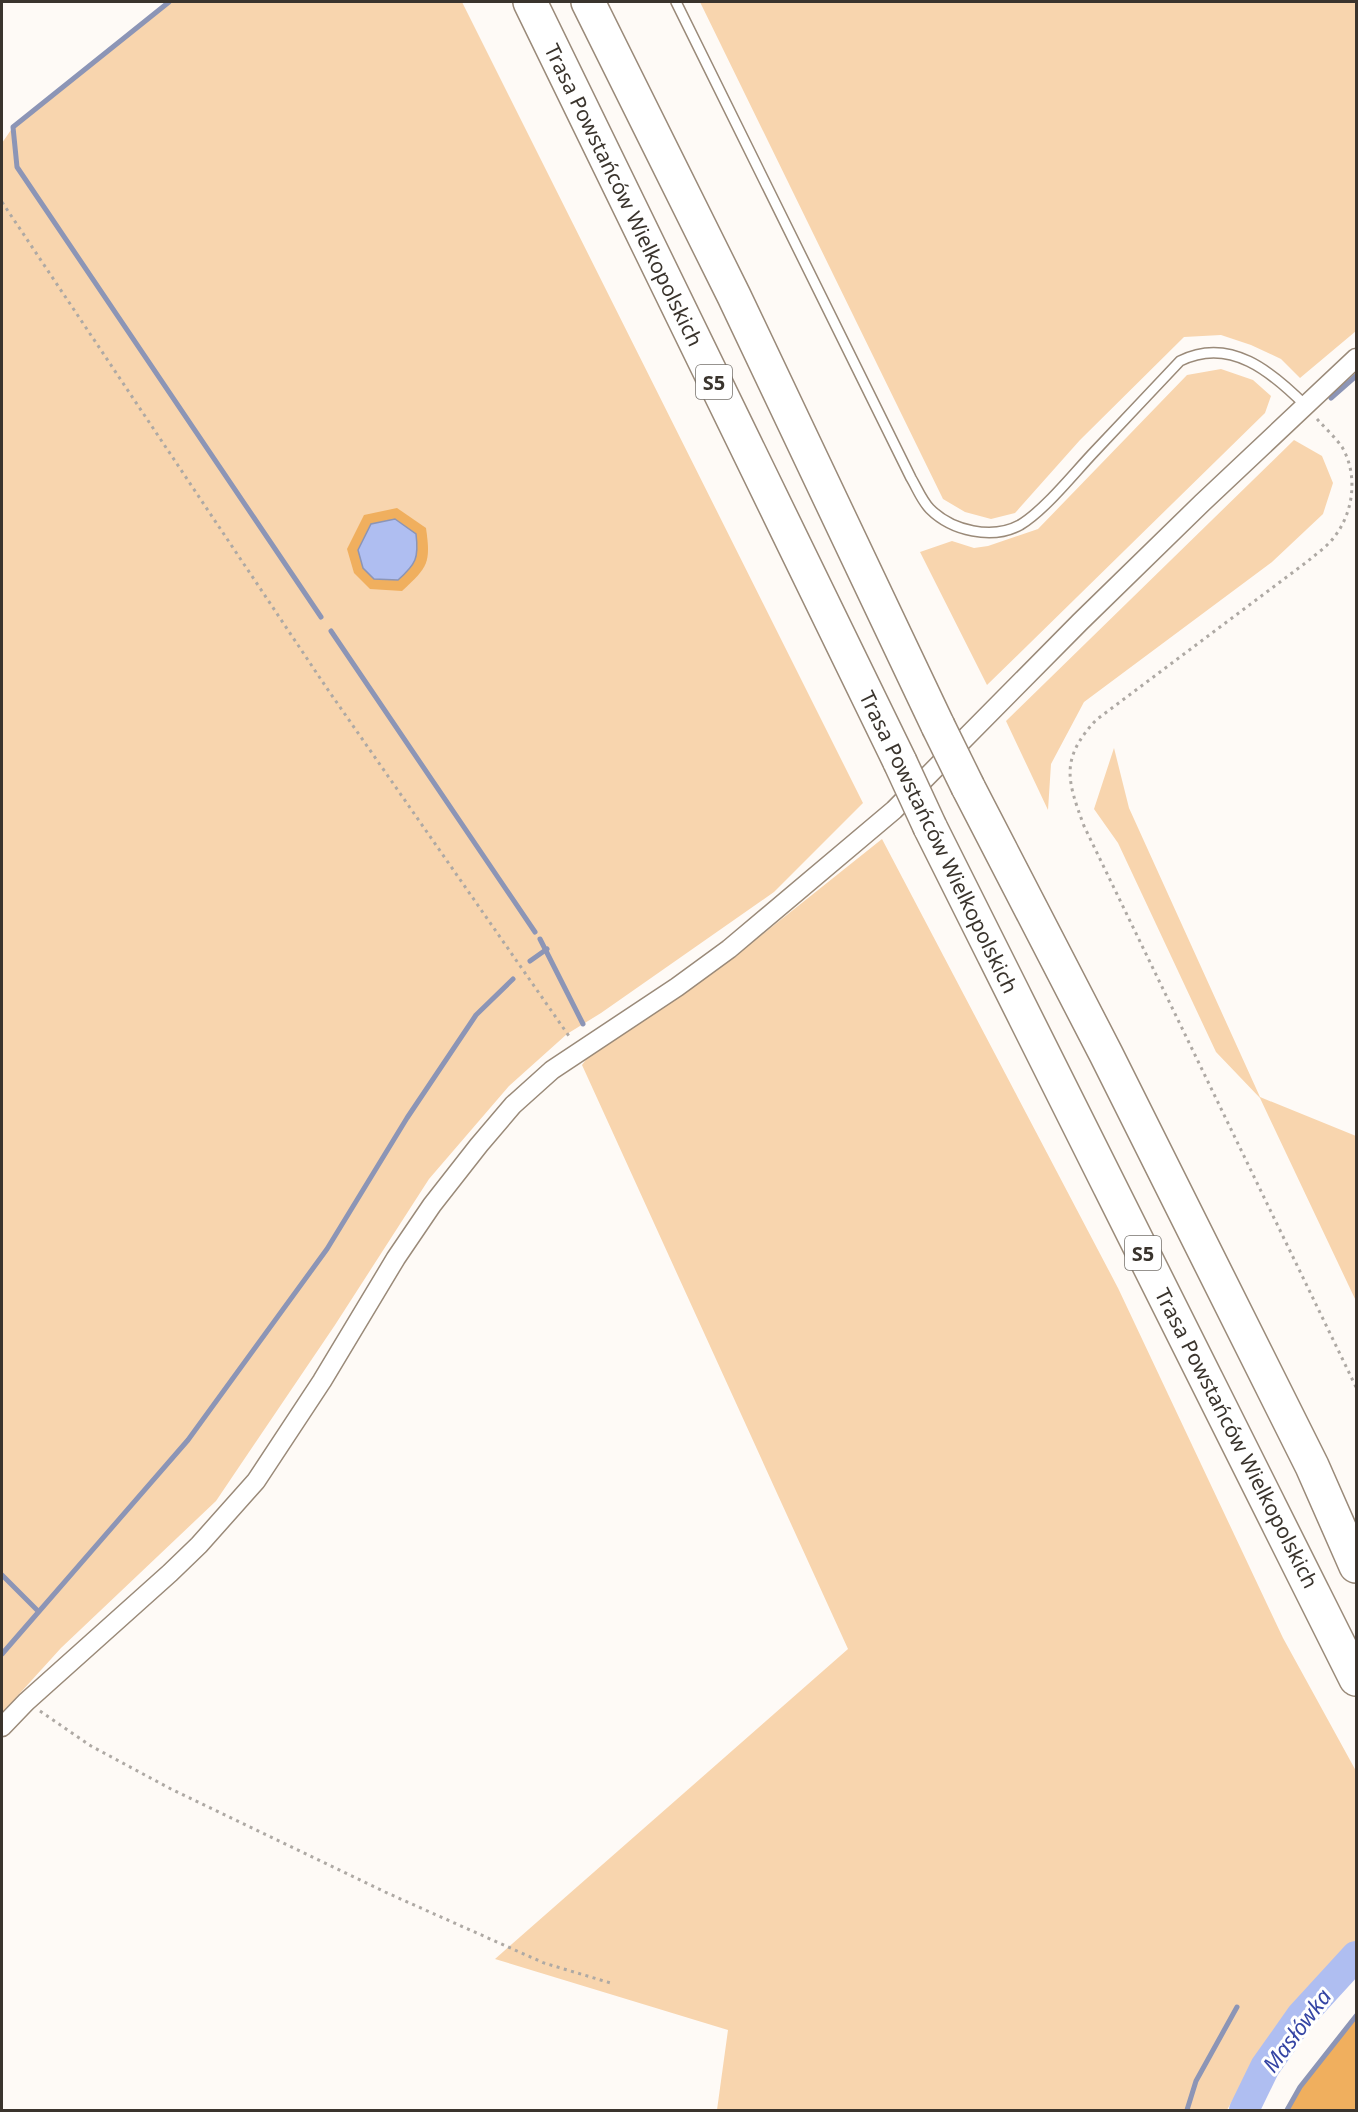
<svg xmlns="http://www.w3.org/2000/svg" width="1358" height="2112" font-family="'Noto Sans',sans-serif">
	<rect width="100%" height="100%" fill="#fefaf6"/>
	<g fill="#f8d5ae">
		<polygon points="169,2 462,2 863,803 774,892 601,1013 567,1034 509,1086 429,1179 335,1325 216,1501 61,1648 2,1713 2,143 13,127"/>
		<polygon points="700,2 1356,2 1356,331 1300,378 1281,359 1251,345 1221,335 1184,337 1080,440 1015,513 991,519 965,512 943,499"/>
		<polygon points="1221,369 1253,380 1271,396 1265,413 987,685 920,552 952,541 974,548 988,546 1038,529 1187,375"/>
		<polygon points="1294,440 1322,456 1333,483 1323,514 1272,562 1084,702 1051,764 1048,810 1006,721"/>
		<polygon points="1114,748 1129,808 1260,1097 1356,1136 1356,1301 1260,1098 1216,1052 1118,843 1094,809"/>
		<polygon points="882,839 1118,1288 1283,1638 1356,1771 1356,1942 1257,2057 1227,2110 717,2110 728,2030 495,1959 848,1649 582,1065 590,1054 724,965"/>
	</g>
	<g fill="#f0af5e">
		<path d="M397,508L426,528C431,563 428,567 402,591L370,589L354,573L347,549L364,515Z"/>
		<polygon points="1356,2016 1356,2110 1287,2110 1300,2087"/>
	</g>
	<path fill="#afbef1" stroke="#8c95b6" stroke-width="1.5" d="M395,519L416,534C419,558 416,564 398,580L374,579L363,568L358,550L371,524Z"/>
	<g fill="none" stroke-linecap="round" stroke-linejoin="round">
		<g stroke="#8c95b6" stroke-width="5">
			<polyline points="169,2 13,127 17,167 321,617"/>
			<polyline points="1331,398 1356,376"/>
			<polyline points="331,631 535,932"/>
			<polyline points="540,939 583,1024"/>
			<polyline points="530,961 547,949"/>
			<polyline points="2,1575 38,1611"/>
			<polyline points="2,1654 188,1440 327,1249 407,1118 476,1015 513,979"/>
			<polyline points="1187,2110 1196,2081 1237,2007"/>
			<polyline points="1287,2110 1300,2087 1356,2016"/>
		</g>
		<polyline stroke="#afbef1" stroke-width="30" points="1244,2110 1265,2067 1301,2016 1356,1956"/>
		<defs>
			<path id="service" d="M676,2L911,478C917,488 922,501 930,509C952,531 992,540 1020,525C1045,510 1074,473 1095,451C1123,421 1152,391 1180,361C1230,336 1272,372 1306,406"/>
			<polyline id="minor" points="2,1727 26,1702 170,1573 199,1545 256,1481 322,1381 396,1258 432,1205 479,1145 513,1105 552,1070 677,987 729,949 894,810 1080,622 1202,503 1356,358"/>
			<g id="motorway">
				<polyline points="530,2 900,762"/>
				<polyline points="588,2 734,296 938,726"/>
				<polyline points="968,787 1106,1054 1312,1466 1356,1566"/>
				<polyline points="930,827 1356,1679"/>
			</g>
		</defs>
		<use href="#service" stroke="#9a8a79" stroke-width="12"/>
		<use href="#minor" stroke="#9a8a79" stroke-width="21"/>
		<use href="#motorway" stroke="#9a8a79" stroke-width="36"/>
		<g stroke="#aea9a4" stroke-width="3" stroke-dasharray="3 4.5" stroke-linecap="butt">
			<polyline points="2,202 326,687 571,1039"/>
			<path d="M1317,419C1325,428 1335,437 1342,447C1358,474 1354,511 1335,536C1328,546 1317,553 1308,561L1096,720C1060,759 1067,780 1084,826L1356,1387"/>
			<polyline points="40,1711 91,1746 171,1789 385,1892 544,1963 614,1984"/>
		</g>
		<use href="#service" stroke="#fff" stroke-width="9"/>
		<use href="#minor" stroke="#fff" stroke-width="18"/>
		<use href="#motorway" stroke="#fff" stroke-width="33"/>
		<defs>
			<g id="motorway-bridge">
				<polyline points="938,726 968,787"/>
				<polyline points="900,762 930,827"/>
			</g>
		</defs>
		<use href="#motorway-bridge" stroke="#9a8a79" stroke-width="36" stroke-linecap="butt"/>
		<use href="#motorway-bridge" stroke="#fff" stroke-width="33"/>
	</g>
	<g text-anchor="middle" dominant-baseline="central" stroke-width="6" stroke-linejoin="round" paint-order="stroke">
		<g fill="#fff" stroke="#75716c" stroke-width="1.5">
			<rect x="696" y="365" width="36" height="34" rx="4.5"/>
			<rect x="1125" y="1236" width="36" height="34" rx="4.5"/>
		</g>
		<g font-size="20" font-weight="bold" fill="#3a342d">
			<text x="714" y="382">S5</text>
			<text x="1143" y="1253">S5</text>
		</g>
		<g font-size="21" fill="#3a342d" stroke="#fff">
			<text transform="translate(624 195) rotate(64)">Trasa Powstańców Wielkopolskich</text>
			<text transform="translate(939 842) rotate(64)">Trasa Powstańców Wielkopolskich</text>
			<text transform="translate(1237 1438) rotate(63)">Trasa Powstańców Wielkopolskich</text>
		</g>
		<g font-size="22" font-style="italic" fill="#3545a4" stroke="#fff">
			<text transform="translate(1296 2030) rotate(-53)">Masłówka</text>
		</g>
	</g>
	<rect width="1358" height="2112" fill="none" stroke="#3a342d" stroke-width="6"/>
</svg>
